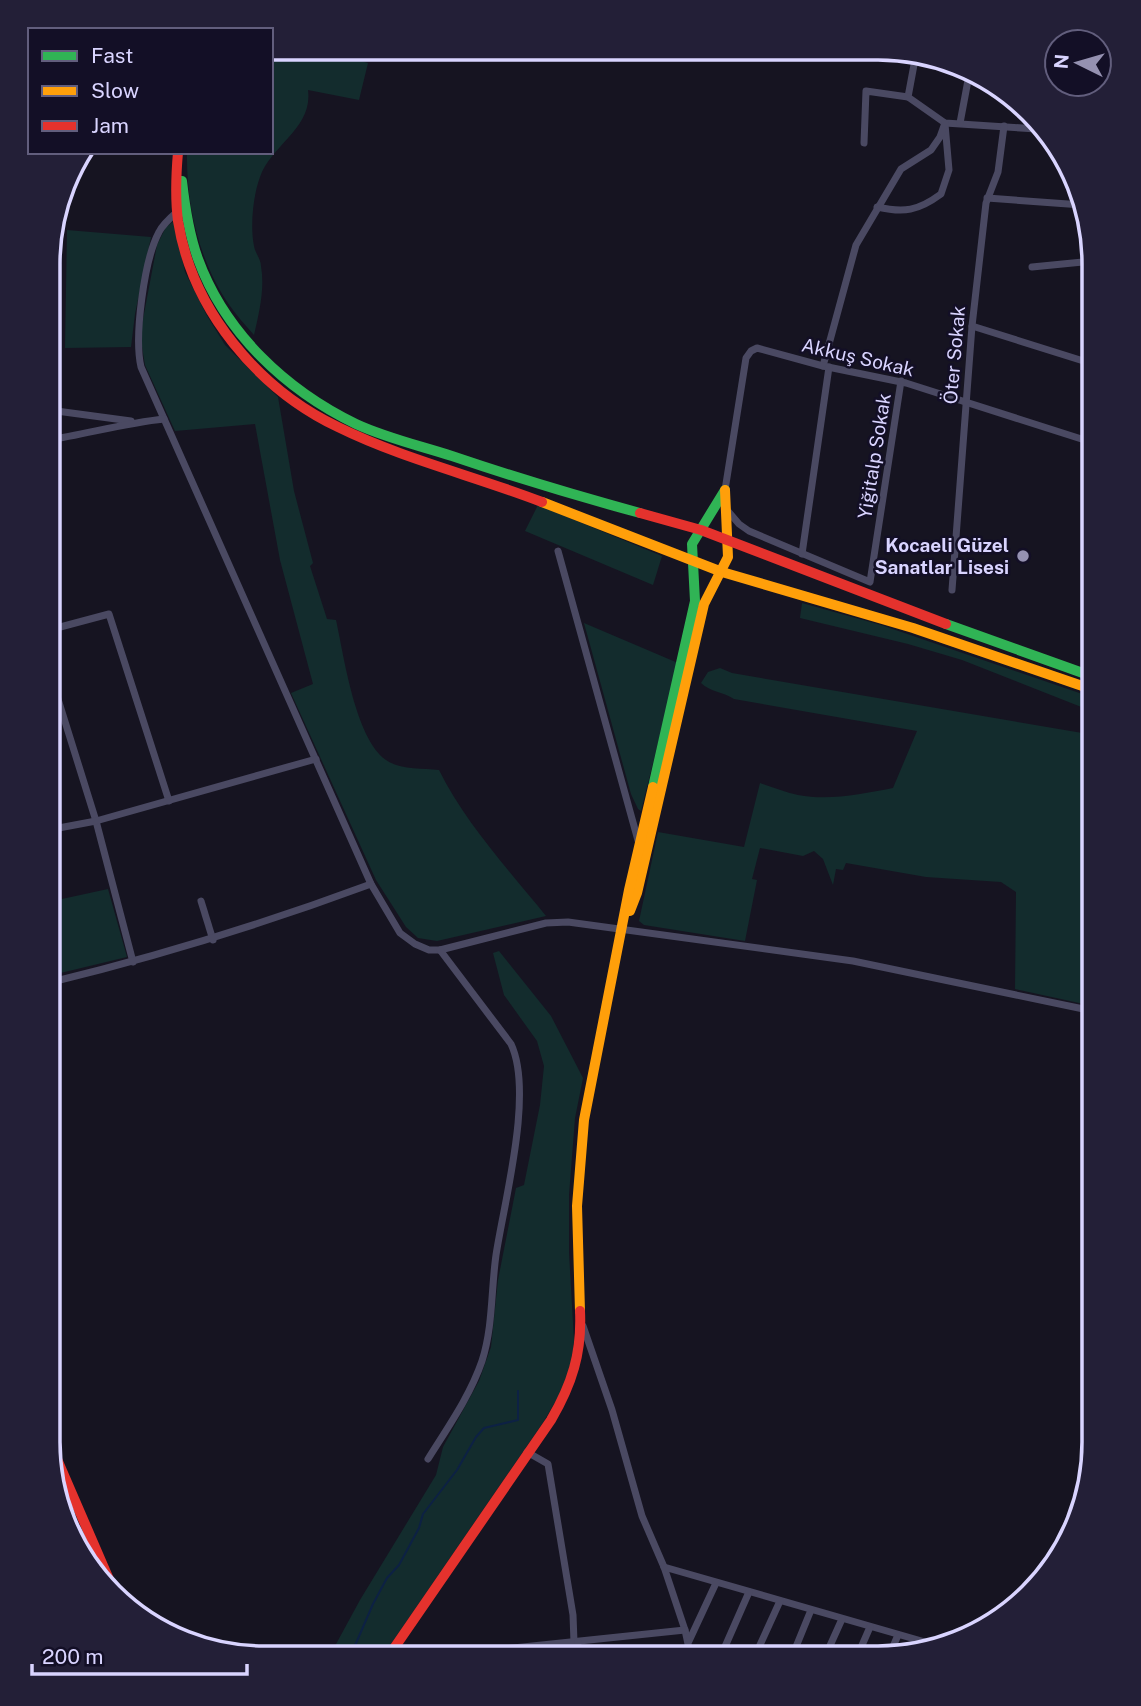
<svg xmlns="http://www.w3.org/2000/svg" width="1141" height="1706" font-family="'Public Sans',sans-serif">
	<rect width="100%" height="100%" fill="#161421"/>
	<g fill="#132c2d">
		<path d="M271,47H316L368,63L359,100L308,90C313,128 271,145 260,177C253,196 250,226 254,246C255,253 261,259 261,266C265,289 259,313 254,335C246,326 237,316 230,306C199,262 186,205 187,152H271Z"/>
		<path d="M174,221L185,272L206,314L225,345L278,397L294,491L313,563L310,566L327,619L336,620C344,656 355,738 386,760C400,770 422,768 439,770C465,823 509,870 546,916L437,941L418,938L406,927L376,880L291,693L313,684L280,560L255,424L175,431L145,365L140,335L157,245L166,227Z"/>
		<polygon points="67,230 151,237 135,314 131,347 65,348"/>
		<polygon points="538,505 662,556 653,585 525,531"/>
		<polygon points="802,603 881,625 1094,698 1094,712 962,660 908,644 800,618"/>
		<polygon points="584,623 678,663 641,811 638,809 631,794"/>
		<path d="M720,668L732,673L1094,735L1093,1006L1015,989L1016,892L1001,882L926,877L846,863L843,870L836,869L833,885L823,859L814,851L803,856L760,848L752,879L757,880L745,941L644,925L639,921L658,832L744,847L760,783C772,787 785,792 798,795C829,801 862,794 893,788L917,731L734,699C724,692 710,692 701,683L708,672Z"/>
		<polygon points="108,889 127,957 48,976 48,902"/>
		<polygon points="499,951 551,1016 583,1078 575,1118 569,1195 569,1252 574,1341 571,1368 561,1392 544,1421 382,1657 329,1657 360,1600 436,1475 443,1447 479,1381 491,1347 498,1280 516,1188 524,1185 540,1105 544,1066 537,1041 504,995 493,953"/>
	</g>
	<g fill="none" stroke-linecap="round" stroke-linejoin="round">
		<polyline stroke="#0d2144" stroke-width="2" points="350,1657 373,1604 387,1578 399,1565 419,1528 423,1514 457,1470 476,1437 484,1428 518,1420 518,1391"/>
		<g stroke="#4a4962" stroke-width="7">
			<polyline points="916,54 908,97 945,123 1037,129"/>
			<polyline points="960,123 969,75"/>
			<polyline points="864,143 866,91 908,97"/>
			<polyline points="987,198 1082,205"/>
			<path d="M877,207C904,213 918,211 941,194L949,170L945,124"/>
			<path d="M177,212C170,218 163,224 159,232C144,260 134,337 141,367L371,884L400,933L415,944L429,950H440L546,923L568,922L853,961L1093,1011"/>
			<polyline points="1032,267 1093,261"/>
			<polyline points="972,326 1093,364"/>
			<polyline points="823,366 856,245 901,169 931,150 940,137 945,123"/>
			<polyline points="49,410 131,421"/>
			<path d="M49,440C87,434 125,423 164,419"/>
			<polyline points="1084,440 1094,287"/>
			<polyline points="725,490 746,358 751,351 757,348 823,366 906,383 1094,443"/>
			<polyline points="727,510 739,524 749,531 870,582 901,381"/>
			<polyline points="558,551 639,844"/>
			<polyline points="802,554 829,367"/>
			<polyline points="952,590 972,326 986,203 998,172 1004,126"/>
			<polyline points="49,630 109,614 169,801"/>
			<polyline points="48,667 96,821 133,962"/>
			<polyline points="48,830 96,821 316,759"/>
			<polyline points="201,901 213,940"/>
			<path d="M48,983C160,956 263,924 371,884"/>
			<polyline points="583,1326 612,1410 642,1516 664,1567 685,1630 691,1658"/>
			<polyline points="527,1452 548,1464 573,1615 574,1642"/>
			<path d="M428,1459C448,1427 470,1396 482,1361C493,1327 491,1290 496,1255C504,1202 534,1093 511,1044L440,950"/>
			<polyline points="664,1567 939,1646"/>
			<polyline points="689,1641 716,1583"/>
			<polyline points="889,1656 898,1635"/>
			<polyline points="389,1657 485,1651 685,1630"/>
			<polyline points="577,1658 578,1642"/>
			<polyline points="720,1658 749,1592"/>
			<polyline points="754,1658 780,1601"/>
			<polyline points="791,1659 811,1610"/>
			<polyline points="824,1659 842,1619"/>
			<polyline points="856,1659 870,1627"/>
		</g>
		<g stroke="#30b455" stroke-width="10">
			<path d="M182,181C185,208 189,234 198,259C225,333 286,390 356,424C386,438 421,446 452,456C514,477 577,496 640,513"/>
			<polyline points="946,624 1094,677"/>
			<polyline points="653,787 695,601 692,544 725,490"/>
		</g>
		<g stroke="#ff9f0a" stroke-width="10">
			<polyline points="542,502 722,572 913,628 1094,690"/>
			<polyline points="630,911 637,893 704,604 728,557 725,490"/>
			<polyline points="580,1311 577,1206 584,1120 629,890 653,787"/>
		</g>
		<g stroke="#e5322d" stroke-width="10">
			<path d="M178,152C176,175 175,198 178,221C192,310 258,389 338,427C403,459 475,476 542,502"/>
			<polyline points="640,513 701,530 946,624"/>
			<polyline points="47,1436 114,1591"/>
			<path d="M388,1657L551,1420C572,1384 582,1353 580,1311"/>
		</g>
	</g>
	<circle fill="#9591b1" stroke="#130f26" stroke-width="2.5" cx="1023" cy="556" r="7"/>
	<g text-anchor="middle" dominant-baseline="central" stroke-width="5" stroke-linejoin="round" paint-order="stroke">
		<g font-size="19" fill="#d9d4ff" stroke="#130f26">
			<text transform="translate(954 355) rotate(-85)">Öter Sokak</text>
			<text transform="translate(858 357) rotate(13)">Akkuş Sokak</text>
			<text transform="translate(874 456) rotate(-81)">Yiğitalp Sokak</text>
		</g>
		<g font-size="19" font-weight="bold" fill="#d9d4ff" stroke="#130f26" text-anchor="end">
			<text x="1009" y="545">Kocaeli Güzel<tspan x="1009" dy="22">Sanatlar Lisesi</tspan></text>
		</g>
	</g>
	<path d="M0 0H1141V1706H0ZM264 60H878A204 204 0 0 1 1082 264V1442A204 204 0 0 1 878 1646H264A204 204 0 0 1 60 1442V264A204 204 0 0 1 264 60Z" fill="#231f37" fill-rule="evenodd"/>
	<path fill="none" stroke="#d9d4ff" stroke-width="3.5" d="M264 60H878A204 204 0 0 1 1082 264V1442A204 204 0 0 1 878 1646H264A204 204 0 0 1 60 1442V264A204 204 0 0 1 264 60Z"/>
	<rect x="28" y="28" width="245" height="126" fill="#130f26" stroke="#625e7d" stroke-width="2"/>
	<rect x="42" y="51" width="35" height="10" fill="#30b455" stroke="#625e7d" stroke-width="2"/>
	<text x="91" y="63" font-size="21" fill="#d9d4ff">Fast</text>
	<rect x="42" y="86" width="35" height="10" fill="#ff9f0a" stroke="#625e7d" stroke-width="2"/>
	<text x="91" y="98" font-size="21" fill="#d9d4ff">Slow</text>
	<rect x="42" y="121" width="35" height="10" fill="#e5322d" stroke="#625e7d" stroke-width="2"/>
	<text x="91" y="133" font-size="21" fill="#d9d4ff">Jam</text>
	<g transform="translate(1078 63) rotate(275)"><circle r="33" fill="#130f26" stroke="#625e7d" stroke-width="2"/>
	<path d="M0-5L12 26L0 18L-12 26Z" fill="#9591b1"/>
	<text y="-10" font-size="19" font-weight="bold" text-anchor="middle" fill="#d9d4ff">N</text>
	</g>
	<path d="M32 1664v10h215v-10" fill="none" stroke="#d9d4ff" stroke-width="3.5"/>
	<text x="42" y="1664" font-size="21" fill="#d9d4ff" stroke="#130f26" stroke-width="5" paint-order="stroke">200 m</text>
</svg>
